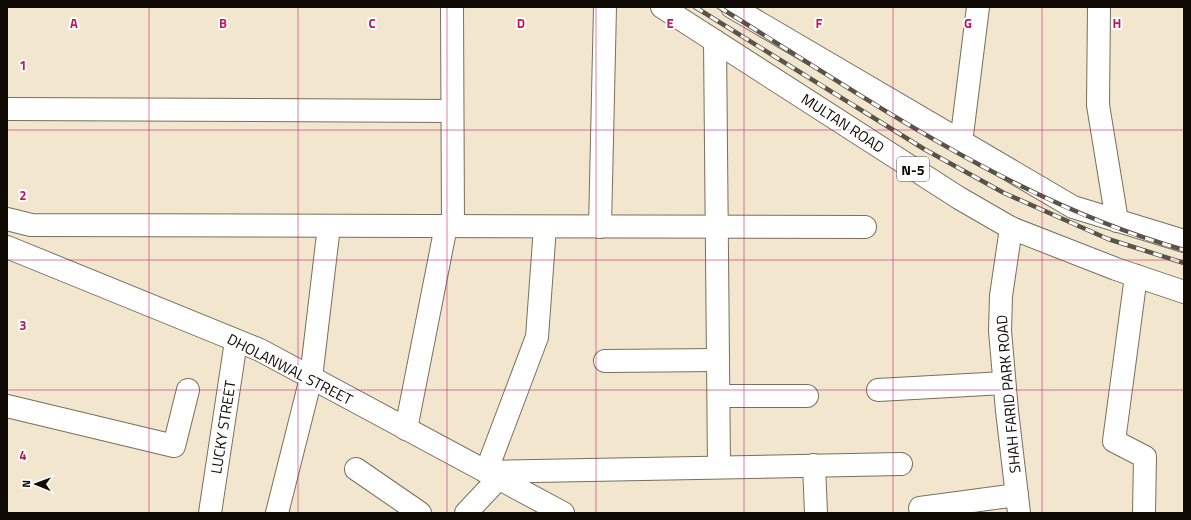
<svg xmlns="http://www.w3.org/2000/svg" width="1191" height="520" font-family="'Titillium Web',sans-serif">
	<rect width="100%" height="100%" fill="#f3e6cf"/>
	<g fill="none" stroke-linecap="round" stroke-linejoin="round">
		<defs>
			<g id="minor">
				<polyline points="452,7 453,226"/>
				<polyline points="1099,7 1098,105 1117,221"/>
				<polyline points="715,41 719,467"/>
				<polyline points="7,109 452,111"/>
				<polyline points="961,143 978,7"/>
				<polyline points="7,219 31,225 865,227"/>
				<polyline points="545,227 537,337 486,472 901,464"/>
				<polyline points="600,227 605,7"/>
				<polyline points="1011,228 1001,296 1000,331 1007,411 1019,513"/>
				<polyline points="7,247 260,350 563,513"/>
				<polyline points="1136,276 1114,441 1145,457 1144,513"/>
				<polyline points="605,361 718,360"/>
				<polyline points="878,390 1004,383"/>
				<polyline points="719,396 807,396"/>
				<polyline points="7,406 174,446 188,390"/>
				<polyline points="406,429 446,226"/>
				<polyline points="814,465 816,513"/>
				<polyline points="356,469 420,513"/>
				<polyline points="920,508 1017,495"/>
				<polyline points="210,513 236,341"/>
				<polyline points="277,513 311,378 329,226"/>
				<polyline points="466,513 498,479"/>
			</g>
			<g id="major">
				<polyline points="662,7 959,198 1011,228 1116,269 1184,292"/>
				<polyline points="732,7 1073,207 1184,241"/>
			</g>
		</defs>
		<use href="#minor" stroke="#796f5a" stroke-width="24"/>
		<use href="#major" stroke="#796f5a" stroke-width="24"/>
		<use href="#minor" stroke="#fff" stroke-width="22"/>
		<use href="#major" stroke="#fff" stroke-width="22"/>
		<defs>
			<g id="rail">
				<polyline points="695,7 924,149 1004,193 1108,239 1184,263"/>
				<path d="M719,7C868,99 1014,202 1184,250"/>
			</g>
		</defs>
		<use href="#rail" stroke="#5a5347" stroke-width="4.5"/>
		<use href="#rail" stroke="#fff" stroke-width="3" stroke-dasharray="9" stroke-linecap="butt"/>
	</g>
	<path fill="none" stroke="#c2185b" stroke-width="1" stroke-opacity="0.55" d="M149,7V513M298,7V513M447,7V513M596,7V513M744,7V513M893,7V513M1042,7V513M7,130H1184M7,260H1184M7,390H1184"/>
	<g text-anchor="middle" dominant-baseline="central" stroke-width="4" stroke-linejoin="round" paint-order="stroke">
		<rect fill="#fff" stroke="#57544f" stroke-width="1" x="897" y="157" width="32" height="24" rx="3"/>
		<g font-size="14" font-weight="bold" fill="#0f0b04">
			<text x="913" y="169">N-5</text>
		</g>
		<g font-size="15" fill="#0f0b04" stroke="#fff">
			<text transform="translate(843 123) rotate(33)">MULTAN ROAD</text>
			<text transform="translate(290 369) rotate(27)">DHOLANWAL STREET</text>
			<text transform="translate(1008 394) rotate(-95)">SHAH FARID PARK ROAD</text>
			<text transform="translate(223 427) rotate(-81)">LUCKY STREET</text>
		</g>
	</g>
	<g font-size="13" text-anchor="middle" font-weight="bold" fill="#c2185b" stroke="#fff" stroke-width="4" stroke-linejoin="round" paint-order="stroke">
		<text x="74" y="28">A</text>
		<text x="223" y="28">B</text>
		<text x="372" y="28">C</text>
		<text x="521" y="28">D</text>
		<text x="670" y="28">E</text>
		<text x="819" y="28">F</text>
		<text x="968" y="28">G</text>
		<text x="1117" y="28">H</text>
		<text x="23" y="70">1</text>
		<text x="23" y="200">2</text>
		<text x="23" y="330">3</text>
		<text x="23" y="460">4</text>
	</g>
	<rect width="1191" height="520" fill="none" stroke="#0f0b04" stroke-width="16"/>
	<g transform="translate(36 484) rotate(271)" stroke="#ffffff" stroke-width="3" paint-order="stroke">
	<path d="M0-3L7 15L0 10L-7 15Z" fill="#0f0b04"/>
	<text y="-6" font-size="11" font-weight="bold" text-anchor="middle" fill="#0f0b04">N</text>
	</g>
</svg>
